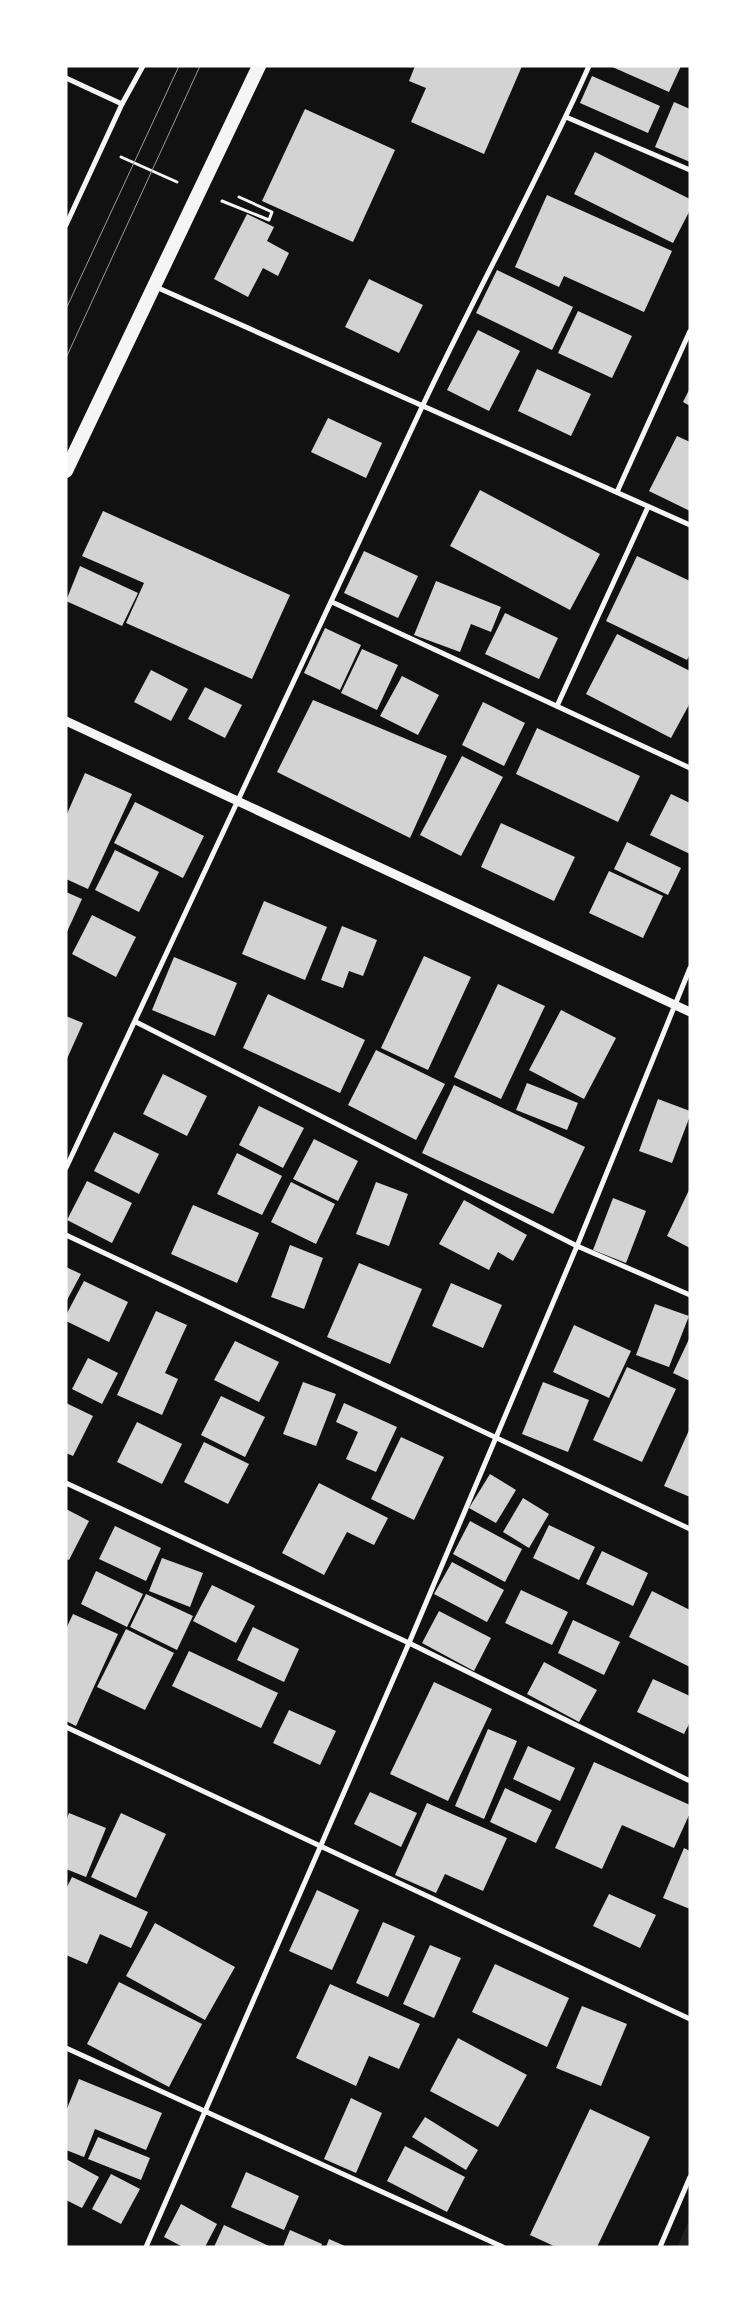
<svg xmlns="http://www.w3.org/2000/svg" width="756" height="2313" font-family="Mulish,sans-serif">
	<rect width="100%" height="100%" fill="#111"/>
	<polygon fill="#202020" points="690,2218 690,2247 677,2247"/>
	<g fill="#d3d3d3">
		<polygon points="415,66 522,66 484,154 411,122 426,88 409,81"/>
		<polygon points="610,66 681,66 669,92"/>
		<polygon points="592,76 660,106 648,133 580,103"/>
		<polygon points="674,102 690,109 690,162 655,147"/>
		<polygon points="305,109 395,150 353,242 262,201"/>
		<polygon points="595,152 690,199 690,210 673,243 574,194"/>
		<polygon points="547,195 672,251 644,312 564,276 559,287 515,267"/>
		<polygon points="247,214 274,227 267,241 289,253 278,276 263,268 248,297 214,279"/>
		<polygon points="497,270 573,307 552,350 476,313"/>
		<polygon points="369,279 423,305 399,353 345,327"/>
		<polygon points="578,311 632,336 612,378 558,353"/>
		<polygon points="478,330 520,351 489,411 447,390"/>
		<polygon points="537,369 591,394 571,436 518,411"/>
		<polygon points="690,388 690,406 683,402"/>
		<polygon points="328,418 382,443 366,478 311,452"/>
		<polygon points="677,436 690,442 690,511 649,491"/>
		<polygon points="480,490 600,554 570,610 450,546"/>
		<polygon points="103,511 290,595 252,679 126,623 144,583 82,556"/>
		<polygon points="364,551 418,576 398,618 344,593"/>
		<polygon points="637,556 690,581 690,654 687,660 606,621"/>
		<polygon points="80,566 138,593 122,626 66,601"/>
		<polygon points="436,581 501,607 491,632 471,624 460,652 414,635"/>
		<polygon points="505,613 558,638 539,679 485,654"/>
		<polygon points="325,628 361,645 340,690 304,673"/>
		<polygon points="617,634 690,671 690,703 671,738 586,694"/>
		<polygon points="362,649 398,665 377,710 341,693"/>
		<polygon points="151,670 188,689 171,721 134,702"/>
		<polygon points="402,676 439,695 418,735 380,716"/>
		<polygon points="205,687 242,705 225,738 188,719"/>
		<polygon points="313,700 447,756 410,838 277,772"/>
		<polygon points="483,702 525,723 504,766 462,745"/>
		<polygon points="537,728 640,776 618,822 516,774"/>
		<polygon points="462,756 503,777 461,856 420,835"/>
		<polygon points="85,773 132,794 88,889 66,879 66,816"/>
		<polygon points="671,794 690,803 690,854 650,835"/>
		<polygon points="135,802 204,836 183,878 114,843"/>
		<polygon points="501,823 575,857 554,901 481,867"/>
		<polygon points="627,842 681,868 668,895 614,869"/>
		<polygon points="115,850 159,872 139,912 95,890"/>
		<polygon points="609,871 663,896 643,938 589,913"/>
		<polygon points="66,892 82,899 66,934"/>
		<polygon points="264,901 327,927 305,980 242,954"/>
		<polygon points="92,915 136,937 116,977 72,954"/>
		<polygon points="342,926 377,940 363,976 349,971 343,988 321,980"/>
		<polygon points="424,956 471,977 428,1070 381,1048"/>
		<polygon points="174,957 237,983 215,1036 152,1010"/>
		<polygon points="498,984 545,1006 501,1099 454,1077"/>
		<polygon points="268,994 365,1040 340,1093 243,1048"/>
		<polygon points="561,1010 616,1038 584,1099 529,1070"/>
		<polygon points="66,1016 83,1023 66,1061"/>
		<polygon points="376,1050 445,1084 416,1140 348,1105"/>
		<polygon points="163,1074 207,1096 187,1136 143,1114"/>
		<polygon points="527,1083 578,1103 567,1130 516,1110"/>
		<polygon points="454,1085 585,1147 553,1214 422,1153"/>
		<polygon points="658,1099 690,1111 690,1116 672,1163 639,1151"/>
		<polygon points="259,1106 304,1128 283,1168 239,1145"/>
		<polygon points="114,1132 159,1154 139,1194 94,1171"/>
		<polygon points="314,1139 358,1161 338,1201 293,1179"/>
		<polygon points="237,1153 282,1176 262,1215 217,1194"/>
		<polygon points="87,1181 132,1203 112,1243 67,1220"/>
		<polygon points="291,1182 335,1204 316,1244 271,1222"/>
		<polygon points="376,1182 408,1194 389,1246 356,1234"/>
		<polygon points="690,1188 690,1248 667,1236"/>
		<polygon points="613,1198 646,1211 626,1263 593,1250"/>
		<polygon points="464,1200 527,1235 513,1261 498,1252 489,1270 439,1244"/>
		<polygon points="193,1205 259,1233 237,1283 171,1254"/>
		<polygon points="290,1245 323,1258 304,1309 271,1297"/>
		<polygon points="359,1263 422,1289 390,1364 327,1337"/>
		<polygon points="66,1267 81,1274 66,1302"/>
		<polygon points="84,1281 128,1302 109,1342 66,1321 66,1315"/>
		<polygon points="451,1283 502,1305 483,1348 432,1326"/>
		<polygon points="655,1304 689,1316 669,1367 636,1355"/>
		<polygon points="156,1311 187,1325 165,1373 178,1379 162,1415 117,1395"/>
		<polygon points="574,1325 631,1351 609,1398 553,1372"/>
		<polygon points="690,1337 690,1381 673,1373"/>
		<polygon points="235,1341 279,1362 259,1402 214,1380"/>
		<polygon points="88,1358 118,1373 102,1404 72,1389"/>
		<polygon points="627,1367 676,1389 642,1462 593,1440"/>
		<polygon points="303,1382 336,1394 316,1446 283,1434"/>
		<polygon points="543,1382 589,1400 568,1452 522,1434"/>
		<polygon points="221,1396 265,1417 245,1457 201,1435"/>
		<polygon points="66,1403 93,1416 73,1456 66,1453"/>
		<polygon points="344,1403 397,1427 376,1472 346,1459 358,1432 336,1422"/>
		<polygon points="137,1422 182,1444 162,1484 117,1462"/>
		<polygon points="690,1428 690,1497 664,1486"/>
		<polygon points="401,1437 444,1457 414,1520 371,1499"/>
		<polygon points="204,1442 249,1464 228,1504 184,1482"/>
		<polygon points="490,1474 516,1490 496,1523 469,1508"/>
		<polygon points="319,1483 388,1518 374,1545 347,1532 324,1575 282,1553"/>
		<polygon points="523,1498 549,1514 529,1548 503,1532"/>
		<polygon points="66,1509 89,1521 69,1560 66,1559"/>
		<polygon points="470,1521 522,1549 505,1582 453,1554"/>
		<polygon points="549,1525 595,1547 579,1580 533,1558"/>
		<polygon points="115,1526 161,1548 146,1581 99,1559"/>
		<polygon points="602,1551 648,1573 633,1606 586,1584"/>
		<polygon points="162,1558 203,1573 190,1607 149,1591"/>
		<polygon points="452,1562 504,1590 487,1622 434,1594"/>
		<polygon points="96,1571 143,1594 127,1627 81,1604"/>
		<polygon points="212,1585 255,1606 236,1643 193,1621"/>
		<polygon points="521,1590 568,1612 552,1645 505,1623"/>
		<polygon points="652,1591 690,1610 690,1667 629,1637"/>
		<polygon points="146,1594 193,1616 177,1650 130,1627"/>
		<polygon points="439,1611 491,1638 474,1671 422,1643"/>
		<polygon points="73,1614 118,1634 76,1726 66,1721 66,1629"/>
		<polygon points="573,1620 620,1642 604,1675 558,1653"/>
		<polygon points="253,1627 299,1649 284,1682 237,1660"/>
		<polygon points="126,1629 174,1653 145,1710 97,1687"/>
		<polygon points="189,1651 278,1693 261,1728 172,1686"/>
		<polygon points="544,1662 597,1690 579,1722 527,1694"/>
		<polygon points="653,1679 690,1696 690,1722 684,1734 637,1712"/>
		<polygon points="434,1682 492,1709 448,1801 390,1774"/>
		<polygon points="289,1710 336,1731 320,1765 273,1743"/>
		<polygon points="488,1729 517,1741 484,1819 455,1806"/>
		<polygon points="528,1746 575,1768 560,1801 513,1779"/>
		<polygon points="594,1762 690,1805 690,1813 674,1848 622,1825 602,1869 555,1848"/>
		<polygon points="505,1788 552,1810 536,1843 490,1822"/>
		<polygon points="370,1792 417,1813 401,1847 354,1824"/>
		<polygon points="427,1803 507,1838 483,1891 445,1874 436,1893 395,1875"/>
		<polygon points="69,1813 106,1828 86,1877 66,1869 66,1821"/>
		<polygon points="121,1813 166,1834 136,1898 91,1877"/>
		<polygon points="684,1848 690,1851 690,1909 663,1898"/>
		<polygon points="72,1877 148,1912 131,1948 100,1934 87,1964 66,1955 66,1889"/>
		<polygon points="317,1890 359,1910 332,1970 289,1951"/>
		<polygon points="609,1894 656,1915 640,1948 593,1926"/>
		<polygon points="383,1922 415,1936 388,1997 356,1983"/>
		<polygon points="155,1923 235,1967 205,2020 126,1976"/>
		<polygon points="430,1945 461,1958 434,2018 403,2004"/>
		<polygon points="495,1964 569,1998 547,2047 472,2012"/>
		<polygon points="119,1982 202,2024 169,2087 87,2044"/>
		<polygon points="330,1984 420,2024 399,2069 369,2056 356,2086 296,2058"/>
		<polygon points="582,2006 627,2024 601,2086 556,2068"/>
		<polygon points="458,2038 527,2075 498,2127 430,2091"/>
		<polygon points="79,2079 162,2113 146,2150 95,2129 84,2157 66,2150 66,2111"/>
		<polygon points="351,2098 382,2113 356,2173 324,2159"/>
		<polygon points="590,2109 650,2137 597,2247 556,2247 530,2235"/>
		<polygon points="425,2117 478,2150 466,2170 412,2137"/>
		<polygon points="98,2137 150,2158 141,2180 88,2159"/>
		<polygon points="405,2146 465,2177 447,2212 387,2181"/>
		<polygon points="66,2159 99,2177 82,2208 66,2200"/>
		<polygon points="246,2172 299,2196 284,2230 231,2207"/>
		<polygon points="111,2174 140,2189 121,2224 92,2209"/>
		<polygon points="181,2204 217,2224 205,2247 183,2247 164,2237"/>
		<polygon points="224,2225 271,2247 214,2247"/>
		<polygon points="290,2230 322,2244 321,2247 283,2247"/>
		<polygon points="329,2239 347,2247 326,2247"/>
	</g>
	<g fill="none" stroke-linecap="round" stroke-linejoin="round">
		<g stroke="#f5f5f5" stroke-width="3">
			<polyline points="121,157 177,182"/>
			<polyline points="222,201 269,220 272,212 239,197"/>
		</g>
		<g stroke="#f5f5f5" stroke-width="5">
			<polyline points="66,78 122,104"/>
			<polyline points="566,117 690,170"/>
			<polyline points="66,225 122,104 143,66"/>
			<polyline points="156,287 690,525"/>
			<polyline points="617,492 690,331"/>
			<polyline points="332,602 690,768"/>
			<polyline points="557,706 648,507"/>
			<polyline points="136,1022 577,1246 690,1295"/>
			<path d="M66,1168C187,915 301,660 422,407C476,293 537,182 589,66"/>
			<polyline points="66,1235 690,1529"/>
			<polyline points="66,1483 409,1643 690,1781"/>
			<polyline points="66,1727 690,2019"/>
			<polyline points="66,2048 503,2247"/>
			<polyline points="146,2247 409,1643 577,1246 690,968"/>
			<polyline points="660,2247 690,2177"/>
		</g>
		<polyline stroke="#f5f5f5" stroke-width="9" points="66,721 690,1012"/>
		<polyline stroke="#f5f5f5" stroke-width="14" points="66,471 259,66"/>
		<g stroke="#9a9a9a" stroke-width="1">
			<polyline points="66,309 179,66"/>
			<polyline points="66,358 200,66"/>
		</g>
	</g>
	<rect width="756" height="2313" fill="none" stroke="#ffffff" stroke-width="135"/>
</svg>
